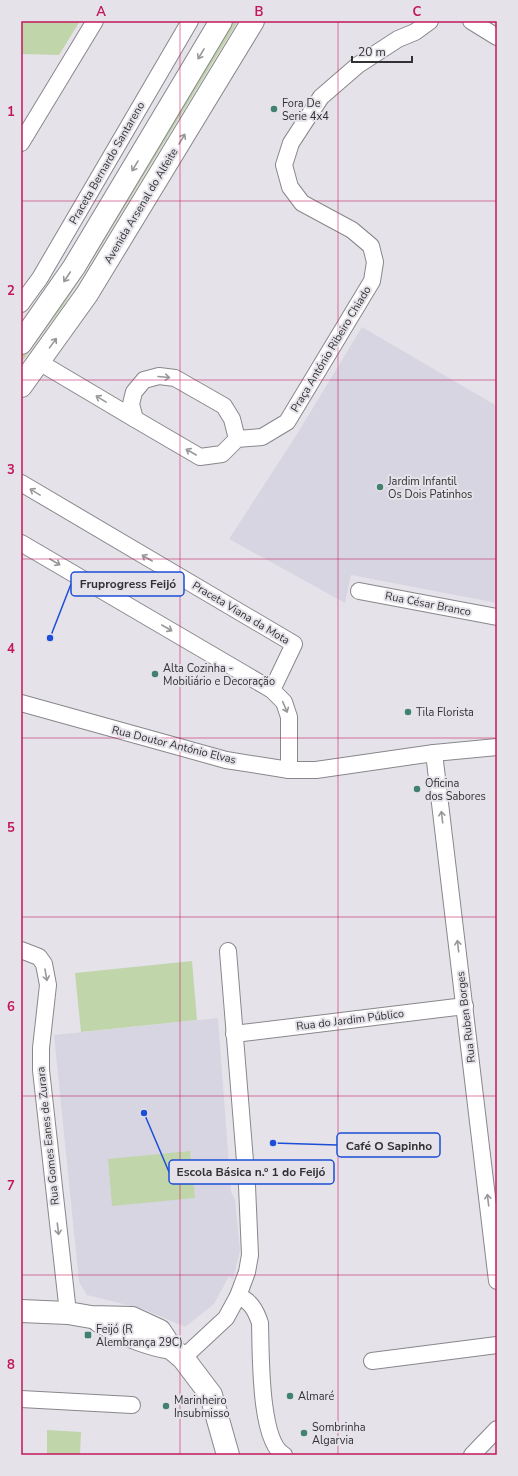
<svg xmlns="http://www.w3.org/2000/svg" width="518" height="1476" font-family="'Nunito Sans',sans-serif">
	<rect width="100%" height="100%" fill="#e5e3e9"/>
	<g fill="#d8d5e2">
		<polygon points="362,327 497,406 497,603 351,575 345,603 229,539 297,434"/>
		<polygon points="218,1018 231,1192 235,1199 240,1251 233,1279 229,1276 214,1304 185,1327 143,1309 87,1295 79,1282 54,1035"/>
	</g>
	<g fill="#c1d5aa">
		<polygon points="21,21 80,21 59,55 21,54"/>
		<polygon points="234,21 238,21 93,259 63,306 21,363 21,357 90,257"/>
		<polygon points="192,961 197,1020 81,1032 75,973"/>
		<polygon points="190,1151 195,1198 112,1206 108,1159"/>
		<polygon points="47,1430 81,1432 80,1455 47,1455"/>
	</g>
	<g fill="none" stroke-linecap="round" stroke-linejoin="round">
		<defs>
			<g id="street">
				<polyline points="471,21 497,37"/>
				<polyline points="21,143 95,21"/>
				<polyline points="21,304 40,278 190,21"/>
				<polyline points="39,362 135,419"/>
				<polyline points="237,439 232,419 224,406 175,378 159,376 144,380 134,392 131,404 135,419 200,457 222,454 237,439 262,437 287,422 372,281 375,262 371,246 352,230 302,203 290,187 284,165 291,143 321,97 358,65 398,39 415,32 430,21"/>
				<polyline points="21,483 294,644 272,690"/>
				<polyline points="21,543 272,690 284,702 289,717 289,770"/>
				<polyline points="359,591 497,617"/>
				<polyline points="21,703 226,760 289,770 316,770 434,753 497,747"/>
				<polyline points="434,753 497,1281"/>
				<polyline points="21,950 39,957 44,964 48,985 41,1048 41,1070 68,1313"/>
				<polyline points="234,1034 465,1006"/>
				<path d="M238,1296C251,1301 256,1311 260,1323C261,1352 259,1441 284,1455"/>
				<polyline points="183,1358 226,1318 238,1296 247,1272 250,1255 247,1186 228,951"/>
				<polyline points="372,1361 497,1345"/>
				<polyline points="21,1399 132,1405"/>
				<polyline points="472,1455 497,1429"/>
			</g>
			<g id="secondary">
				<polyline points="21,1311 68,1313 91,1317 132,1318 160,1331 171,1348 183,1358 211,1395 228,1455"/>
				<path d="M99,1321C121,1333 146,1344 171,1348"/>
			</g>
			<g id="primary">
				<polyline points="21,343 74,267 221,21"/>
				<polyline points="21,386 87,294 253,21"/>
			</g>
		</defs>
		<use href="#street" stroke="#88878c" stroke-width="18"/>
		<use href="#secondary" stroke="#88878c" stroke-width="24"/>
		<use href="#primary" stroke="#88878c" stroke-width="24"/>
		<use href="#street" stroke="#fff" stroke-width="16"/>
		<use href="#secondary" stroke="#fff" stroke-width="22"/>
		<use href="#primary" stroke="#fff" stroke-width="22"/>
	</g>
	<defs><path id="oneway-shaft" d="M-6 0H5M1.5-3L5.5 0L1.5 3" fill="none" stroke-width="1.6" stroke-linecap="round" stroke-linejoin="round"/></defs>
	<g stroke="#98989a">
		<use href="#oneway-shaft" transform="translate(201 54) rotate(121)"/>
		<use href="#oneway-shaft" transform="translate(182 139) rotate(-59)"/>
		<use href="#oneway-shaft" transform="translate(135 166) rotate(121)"/>
		<use href="#oneway-shaft" transform="translate(67 277) rotate(123)"/>
		<use href="#oneway-shaft" transform="translate(53 343) rotate(-54)"/>
		<use href="#oneway-shaft" transform="translate(164 377) rotate(5)"/>
		<use href="#oneway-shaft" transform="translate(101 399) rotate(-149)"/>
		<use href="#oneway-shaft" transform="translate(191 452) rotate(-150)"/>
		<use href="#oneway-shaft" transform="translate(35 492) rotate(-149)"/>
		<use href="#oneway-shaft" transform="translate(147 558) rotate(-150)"/>
		<use href="#oneway-shaft" transform="translate(55 562) rotate(30)"/>
		<use href="#oneway-shaft" transform="translate(167 628) rotate(30)"/>
		<use href="#oneway-shaft" transform="translate(285 707) rotate(67)"/>
		<use href="#oneway-shaft" transform="translate(442 817) rotate(-97)"/>
		<use href="#oneway-shaft" transform="translate(458 946) rotate(-97)"/>
		<use href="#oneway-shaft" transform="translate(46 975) rotate(80)"/>
		<use href="#oneway-shaft" transform="translate(488 1200) rotate(-97)"/>
		<use href="#oneway-shaft" transform="translate(58 1229) rotate(83)"/>
	</g>
	<path fill="none" stroke="#c2185b" stroke-width="1" stroke-opacity="0.55" d="M180,21V1455M338,21V1455M21,201H497M21,380H497M21,559H497M21,738H497M21,917H497M21,1096H497M21,1275H497"/>
	<g fill="#408170" stroke="#e5e3e9" stroke-width="1.5">
		<circle cx="274" cy="109" r="4"/>
		<circle cx="380" cy="487" r="4"/>
		<circle cx="155" cy="674" r="4"/>
		<circle cx="408" cy="712" r="4"/>
		<circle cx="417" cy="789" r="4"/>
		<rect x="84" y="1331" width="8" height="8" rx="2"/>
		<circle cx="290" cy="1396" r="4"/>
		<circle cx="166" cy="1406" r="4"/>
		<circle cx="304" cy="1433" r="4"/>
	</g>
	<g text-anchor="middle" dominant-baseline="central" stroke-width="4" stroke-linejoin="round" paint-order="stroke">
		<g font-size="11" fill="#323234" stroke="#e5e3e9" text-anchor="start">
			<text x="282" y="103">Fora De<tspan x="282" dy="13">Serie 4x4</tspan></text>
			<text x="388" y="481">Jardim Infantil<tspan x="388" dy="13">Os Dois Patinhos</tspan></text>
			<text x="163" y="668">Alta Cozinha -<tspan x="163" dy="13">Mobiliário e Decoração</tspan></text>
			<text x="416" y="712">Tila Florista</text>
			<text x="425" y="783">Oficina<tspan x="425" dy="13">dos Sabores</tspan></text>
			<text x="96" y="1329">Feijó (R<tspan x="96" dy="13">Alembrança 29C)</tspan></text>
			<text x="298" y="1396">Almaré</text>
			<text x="174" y="1400">Marinheiro<tspan x="174" dy="13">Insubmisso</tspan></text>
			<text x="312" y="1427">Sombrinha<tspan x="312" dy="13">Algarvia</tspan></text>
		</g>
		<g font-size="11" fill="#323234" stroke="#e5e3e9">
			<text transform="translate(107 163) rotate(-60)">Praceta Bernardo Santareno</text>
			<text transform="translate(141 206) rotate(-59)">Avenida Arsenal do Alfeite</text>
			<text transform="translate(331 349) rotate(-59)">Praça António Ribeiro Chiado</text>
			<text transform="translate(428 604) rotate(11)">Rua César Branco</text>
			<text transform="translate(241 613) rotate(31)">Praceta Viana da Mota</text>
			<text transform="translate(174 745) rotate(14)">Rua Doutor António Elvas</text>
			<text transform="translate(466 1017) rotate(-97)">Rua Ruben Borges</text>
			<text transform="translate(350 1020) rotate(-7)">Rua do Jardim Público</text>
			<text transform="translate(48 1136) rotate(-96)">Rua Gomes Eanes de Zurara</text>
		</g>
	</g>
	<path fill="none" stroke="#1d4ed8" stroke-width="1.5" d="M50 638L71 584M273 1143L337 1145M144 1113L169 1172"/>
	<g fill="#1d4ed8" stroke="#e5e3e9" stroke-width="1.5">
		<circle cx="50" cy="638" r="4"/>
		<circle cx="273" cy="1143" r="4"/>
		<circle cx="144" cy="1113" r="4"/>
	</g>
	<g fill="#e5e3e9" stroke="#1d4ed8" stroke-width="1.5">
		<rect x="71" y="572" width="113" height="24" rx="4"/>
		<rect x="337" y="1133" width="103" height="24" rx="4"/>
		<rect x="169" y="1160" width="165" height="24" rx="4"/>
	</g>
	<g font-size="12" text-anchor="middle" font-weight="bold" fill="#323234">
		<text x="128" y="588">Fruprogress Feijó</text>
		<text x="389" y="1150">Café O Sapinho</text>
		<text x="251" y="1176">Escola Básica n.º 1 do Feijó</text>
	</g>
	<rect width="518" height="1476" fill="none" stroke="#e5e3e9" stroke-width="44"/>
	<path d="M352 56v6h60v-6" fill="none" stroke="#323234" stroke-width="2"/>
	<text x="358" y="56" font-size="12" fill="#323234" stroke="#e5e3e9" stroke-width="3" paint-order="stroke">20 m</text>
	<rect x="22" y="22" width="474" height="1432" fill="none" stroke="#c2185b" stroke-width="1.5"/>
	<g font-size="13" text-anchor="middle" font-weight="bold" fill="#c2185b">
		<text x="101" y="16">A</text>
		<text x="259" y="16">B</text>
		<text x="417" y="16">C</text>
		<text x="11" y="116">1</text>
		<text x="11" y="295">2</text>
		<text x="11" y="474">3</text>
		<text x="11" y="653">4</text>
		<text x="11" y="832">5</text>
		<text x="11" y="1011">6</text>
		<text x="11" y="1190">7</text>
		<text x="11" y="1369">8</text>
	</g>
</svg>
